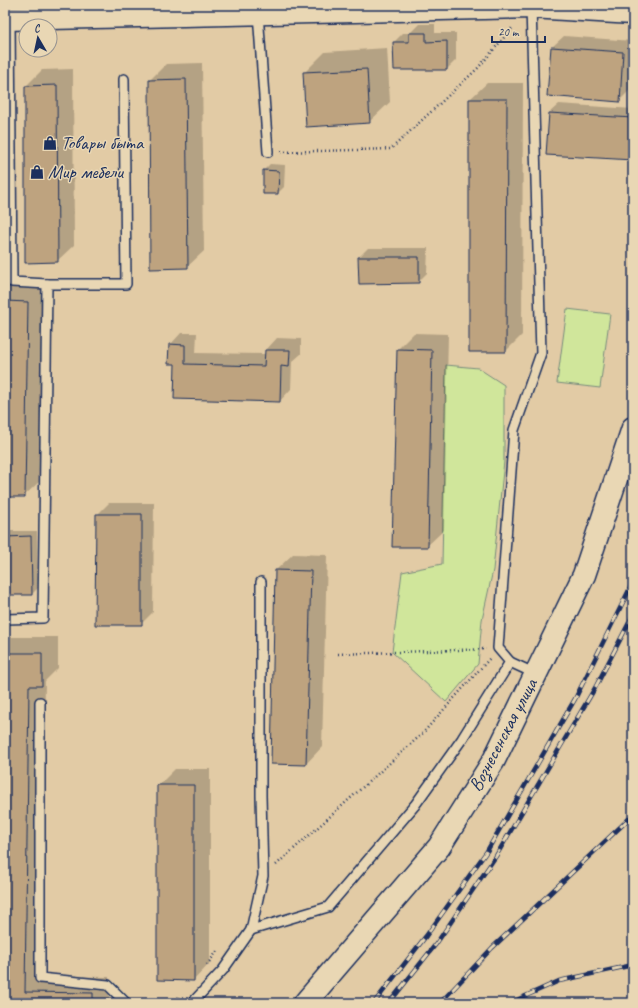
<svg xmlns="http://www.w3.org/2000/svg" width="638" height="1008" font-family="Caveat,sans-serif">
	<rect width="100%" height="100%" fill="#e2cba5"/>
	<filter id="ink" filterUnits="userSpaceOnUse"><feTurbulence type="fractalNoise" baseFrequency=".025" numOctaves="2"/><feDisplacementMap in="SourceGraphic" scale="8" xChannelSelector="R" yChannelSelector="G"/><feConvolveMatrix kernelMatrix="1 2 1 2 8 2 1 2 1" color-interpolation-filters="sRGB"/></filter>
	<g filter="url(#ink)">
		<g fill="#d0e69b" stroke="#768a7c">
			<polygon points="567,309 610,314 600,388 557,383"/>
			<polygon points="446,365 478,368 504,385 504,461 493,570 482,620 478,664 446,702 392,652 402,572 442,564"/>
		</g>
		<g fill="#0003">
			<polygon points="419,24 435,24 435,33 456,33 456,60 447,69 394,42 403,33 410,33"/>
			<polygon points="564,36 633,41 631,89 619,101 552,47"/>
			<polygon points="387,48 390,102 369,122 304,73 325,52"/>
			<polygon points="202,63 204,251 187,267 150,80 166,64"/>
			<polygon points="73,69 74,245 57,261 26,262 26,86 42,70"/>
			<polygon points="487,83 523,83 522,335 506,351 470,99"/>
			<polygon points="559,104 633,109 633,159 549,113"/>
			<polygon points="270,164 285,165 284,187 278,193 264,170"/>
			<polygon points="368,248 428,248 427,273 418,282 359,257"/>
			<polygon points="9,285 44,286 41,480 24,496 5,496 5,289"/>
			<polygon points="181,333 197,333 196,353 265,354 266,350 277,338 301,339 301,354 292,362 291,389 280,401 176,363 170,345"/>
			<polygon points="414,333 448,334 444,530 427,546 393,546 398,349"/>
			<polygon points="109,503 154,503 153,612 141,624 97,515"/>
			<polygon points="5,531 37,531 38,588 32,594 5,594"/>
			<polygon points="293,554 327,555 322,747 306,764 276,570"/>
			<polygon points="5,637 58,637 58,668 45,681 41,976 109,977 109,1003 5,1003"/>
			<polygon points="175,769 210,769 210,963 194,980 158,786"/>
		</g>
		<g fill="#bea37f" stroke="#1b2f5e">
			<polygon points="409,33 426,33 426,42 447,41 447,70 394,70 393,42 409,42"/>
			<polygon points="551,47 623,52 620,102 547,96"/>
			<polygon points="367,69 370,123 306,127 303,72"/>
			<polygon points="186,79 188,268 150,269 149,80"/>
			<polygon points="57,85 58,262 25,263 25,86"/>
			<polygon points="469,99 507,99 506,352 469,352"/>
			<polygon points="549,113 633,118 633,160 546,155"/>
			<polygon points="263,170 279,171 278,194 263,194"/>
			<polygon points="358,257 419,257 419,283 359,284"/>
			<polygon points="5,301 28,302 25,497 5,497"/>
			<polygon points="169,344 185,345 185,364 264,366 265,350 290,350 289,367 281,366 280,402 174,399 175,364 168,364"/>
			<polygon points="397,349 432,350 428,547 392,547"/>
			<polygon points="96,514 142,514 142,625 95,625"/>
			<polygon points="31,536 32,595 5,595 5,537"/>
			<polygon points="275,570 311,571 306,765 271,764"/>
			<polygon points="5,653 42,653 42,686 29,686 25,992 93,993 93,1003 5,1003"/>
			<polygon points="157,785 194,785 194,981 157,980"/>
		</g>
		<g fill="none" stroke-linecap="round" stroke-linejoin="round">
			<defs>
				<g id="service">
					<polyline points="258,13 268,152"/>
					<polyline points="10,19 12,282 47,284 126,284 124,79"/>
					<polyline points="261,582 261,796 263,876 251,930 328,907 415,805 462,739 510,662 498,648 514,430 541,353 531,7"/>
					<polyline points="5,619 43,618 47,284"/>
					<polyline points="510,662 536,674"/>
					<polyline points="40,702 40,978 108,985 126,1003"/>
					<polyline points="192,1003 223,970 251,930"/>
				</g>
				<g id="secondary">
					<polyline points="5,19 531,7 633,13"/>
					<polyline points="305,1003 439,847 494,760 584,575 633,428"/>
				</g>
			</defs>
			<use href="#service" stroke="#1b2f5e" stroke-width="12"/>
			<use href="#secondary" stroke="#1b2f5e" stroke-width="25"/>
			<g stroke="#1b2f5e" stroke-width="2.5" stroke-dasharray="1 3" stroke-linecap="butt">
				<polyline points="281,152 391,149 478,68 513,27"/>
				<polyline points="338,654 486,649"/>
				<polyline points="276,865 422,734 490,658"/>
				<polyline points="207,965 218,950"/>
				<polyline points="172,1003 180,996"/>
			</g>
			<use href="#service" stroke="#e9d7b4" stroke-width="9"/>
			<use href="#secondary" stroke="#e9d7b4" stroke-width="22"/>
			<defs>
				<g id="rail">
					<polyline points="374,1003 426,936 487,851 575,699 633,582"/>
					<polyline points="389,1003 436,944 496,856 595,688 633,615"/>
					<polyline points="440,1003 492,948 633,815"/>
					<polyline points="510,1003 559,981 633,965"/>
				</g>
			</defs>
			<use href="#rail" stroke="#1b2f5e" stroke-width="4.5"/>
			<use href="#rail" stroke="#e9d7b4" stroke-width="3" stroke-dasharray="9" stroke-linecap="butt"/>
		</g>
	</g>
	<defs>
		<symbol id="shop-bare" viewBox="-9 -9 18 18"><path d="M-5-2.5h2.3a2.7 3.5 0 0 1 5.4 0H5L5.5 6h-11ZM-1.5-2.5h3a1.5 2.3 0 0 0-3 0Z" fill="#1b2f5e" stroke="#e9d7b4" stroke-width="2.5" paint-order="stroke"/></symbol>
	</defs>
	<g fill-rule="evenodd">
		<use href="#shop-bare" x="40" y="133" width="20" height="20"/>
		<use href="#shop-bare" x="27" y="162" width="20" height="20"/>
	</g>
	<g text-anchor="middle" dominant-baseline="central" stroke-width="3" stroke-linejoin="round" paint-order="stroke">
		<g font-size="19" fill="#1b2f5e" stroke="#e9d7b4" text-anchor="start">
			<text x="61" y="143">Товары быта</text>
			<text x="48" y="172">Мир мебели</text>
		</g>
		<g font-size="19" fill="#1b2f5e" stroke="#e9d7b4">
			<text transform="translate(503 735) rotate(-62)">Вознесенская улица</text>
		</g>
	</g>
	<rect width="638" height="1008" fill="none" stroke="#e9d7b4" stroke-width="20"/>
	<rect x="10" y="10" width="618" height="988" fill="none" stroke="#1b2f5e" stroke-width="1.5" filter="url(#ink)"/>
	<g transform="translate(38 38) rotate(351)"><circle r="19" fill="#e9d7b4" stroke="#979492"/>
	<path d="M0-3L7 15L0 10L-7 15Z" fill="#1b2f5e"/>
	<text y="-6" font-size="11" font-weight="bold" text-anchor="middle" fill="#1b2f5e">С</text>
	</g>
	<path d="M492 36v6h53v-6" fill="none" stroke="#1b2f5e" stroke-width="2"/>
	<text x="498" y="36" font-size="12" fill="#1b2f5e" stroke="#e9d7b4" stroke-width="3" paint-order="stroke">20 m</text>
</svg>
